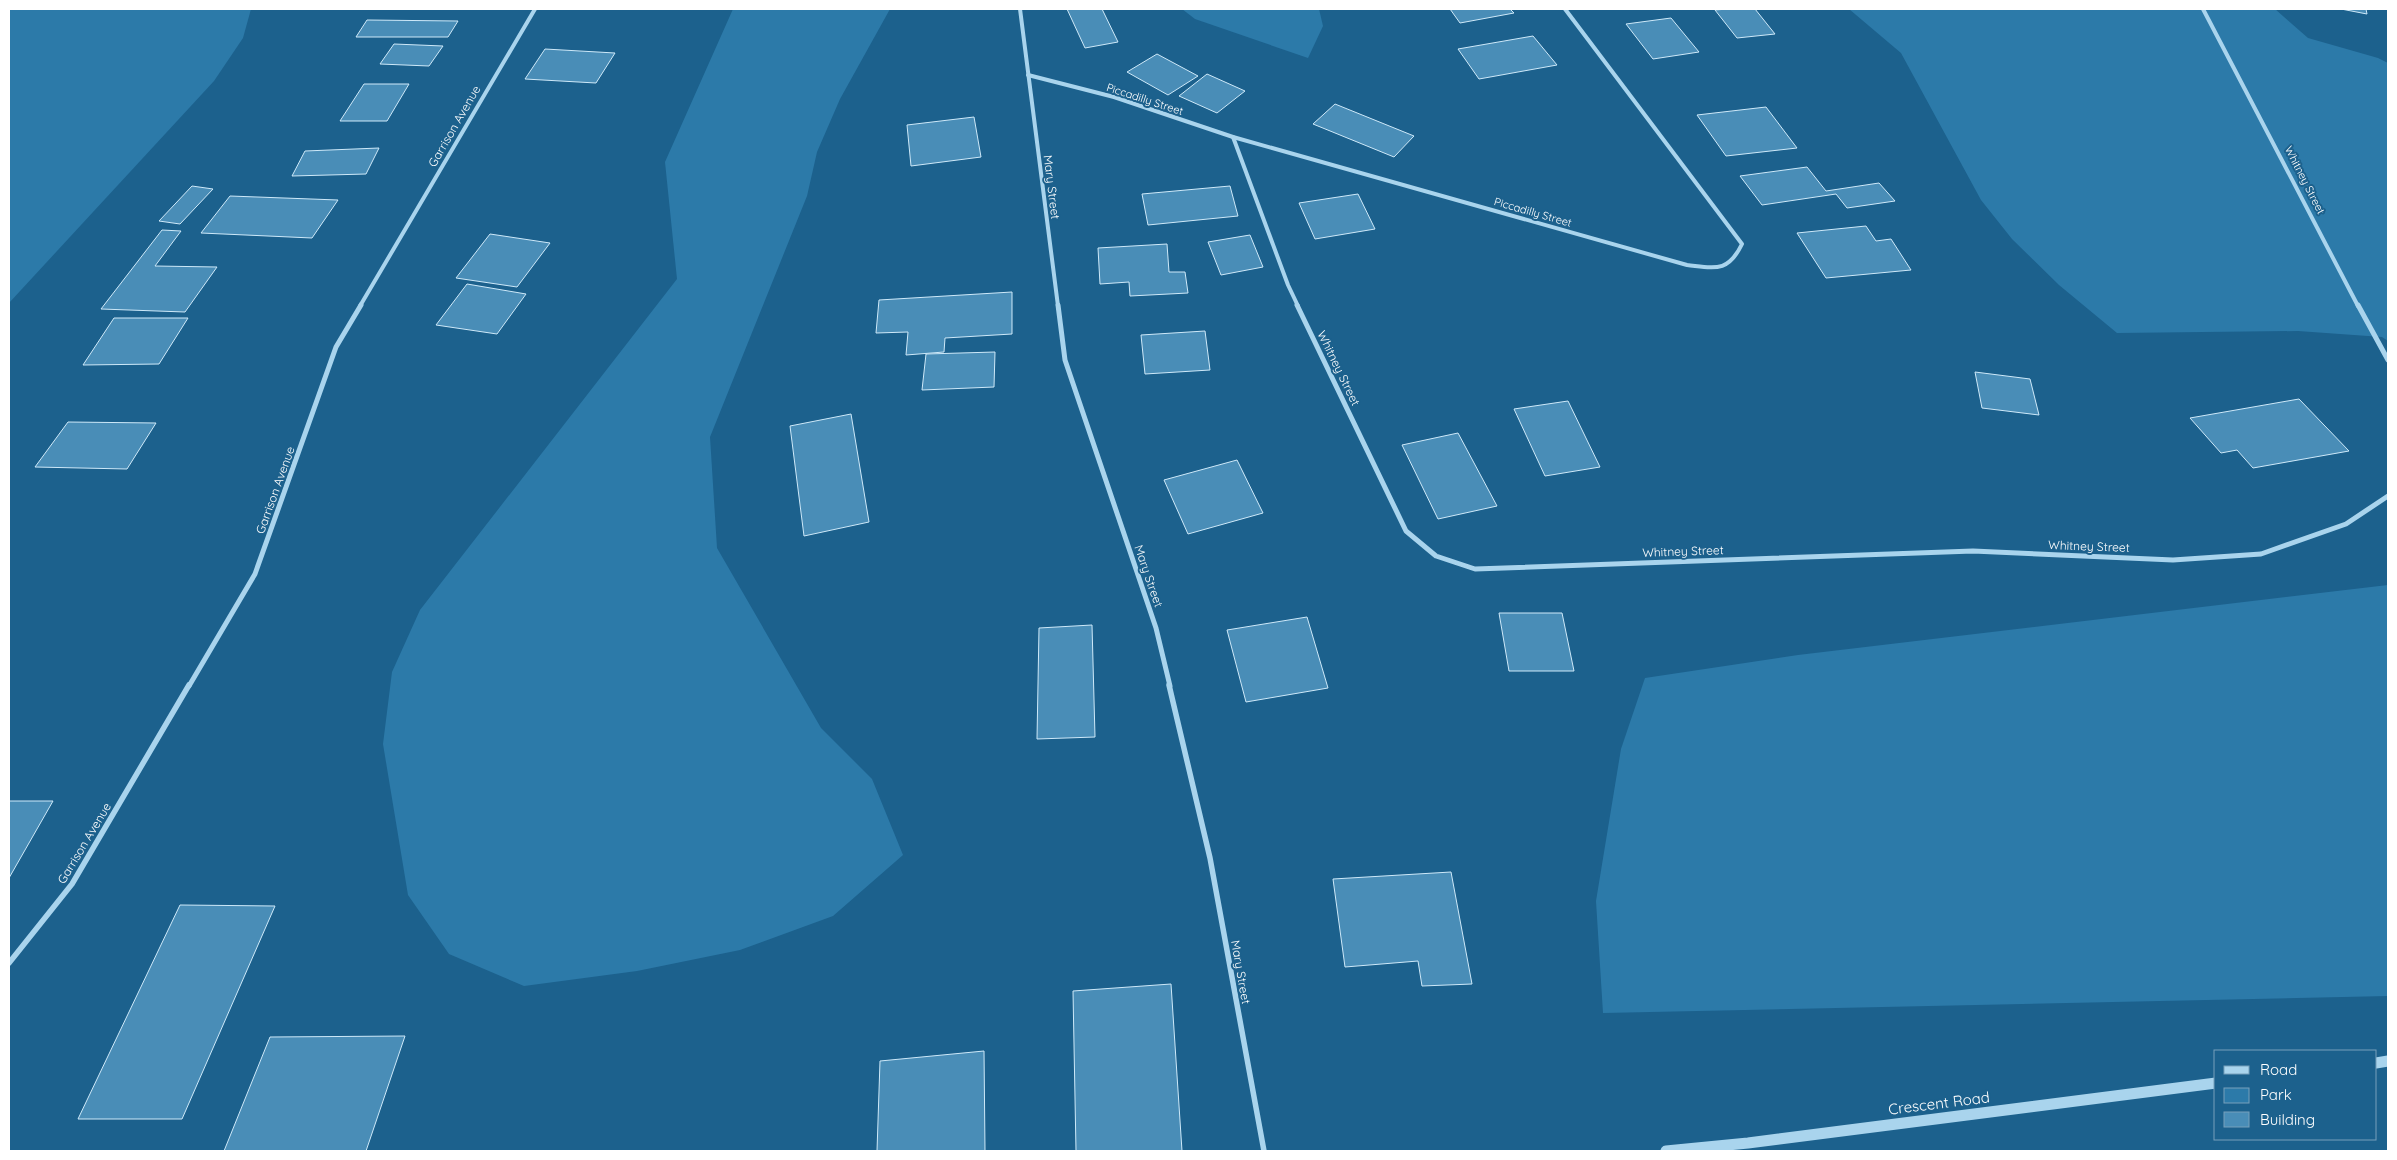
<svg xmlns="http://www.w3.org/2000/svg" width="2397" height="1160" font-family="Quicksand,sans-serif">
	<rect width="100%" height="100%" fill="#1c618d"/>
	<g fill="#2c7aa9">
		<polygon points="9,9 251,9 243,38 214,81 9,303"/>
		<polygon points="733,9 890,9 840,99 817,152 807,196 710,437 717,548 821,728 872,779 903,855 833,916 740,950 637,971 524,986 449,954 408,895 383,744 392,672 420,610 677,279 665,162"/>
		<polygon points="1182,9 1319,9 1323,26 1308,58 1195,19"/>
		<polygon points="1849,9 2275,9 2308,38 2378,58 2388,63 2388,341 2382,337 2298,331 2117,333 2059,285 2012,239 1981,200 1901,53"/>
		<polygon points="2388,585 2388,996 1603,1013 1596,901 1621,749 1645,678 1798,655"/>
	</g>
	<g fill="#498db7" stroke="#cee9f9">
		<polygon points="1067,9 1102,9 1118,42 1085,48"/>
		<polygon points="1450,9 1510,9 1514,13 1460,23"/>
		<polygon points="1728,9 1755,9 1775,34 1737,38 1715,10"/>
		<polygon points="2341,9 2366,9 2367,14"/>
		<polygon points="1671,18 1699,52 1653,59 1626,24"/>
		<polygon points="367,20 458,21 448,37 356,37"/>
		<polygon points="1533,36 1557,65 1479,79 1458,49"/>
		<polygon points="394,44 443,46 429,66 380,64"/>
		<polygon points="545,49 615,53 596,83 525,79"/>
		<polygon points="1157,54 1198,76 1168,95 1127,72"/>
		<polygon points="1207,74 1245,91 1217,113 1179,96"/>
		<polygon points="364,84 409,84 387,121 340,121"/>
		<polygon points="1335,104 1414,136 1394,157 1313,124"/>
		<polygon points="1766,107 1797,148 1726,156 1697,115"/>
		<polygon points="974,117 981,157 911,166 907,125"/>
		<polygon points="379,148 366,174 292,176 305,151"/>
		<polygon points="1807,167 1826,191 1879,183 1895,201 1847,208 1836,194 1762,205 1740,176"/>
		<polygon points="192,186 213,189 180,224 159,221"/>
		<polygon points="1230,186 1238,216 1148,225 1142,194"/>
		<polygon points="1358,194 1375,229 1315,239 1299,203"/>
		<polygon points="230,196 338,200 312,238 201,233"/>
		<polygon points="1866,226 1876,241 1891,239 1911,270 1826,278 1797,233"/>
		<polygon points="162,230 181,231 155,266 217,267 185,312 101,309"/>
		<polygon points="490,234 550,243 517,287 456,278"/>
		<polygon points="1250,235 1263,267 1221,275 1208,242"/>
		<polygon points="1167,244 1169,272 1185,272 1188,293 1130,296 1129,282 1100,284 1098,248"/>
		<polygon points="467,284 526,294 497,334 436,325"/>
		<polygon points="1012,292 1012,334 945,338 944,352 906,355 908,332 876,333 879,300"/>
		<polygon points="114,318 188,318 159,364 83,365"/>
		<polygon points="1205,331 1210,370 1145,374 1141,335"/>
		<polygon points="995,352 994,387 922,390 926,354"/>
		<polygon points="1975,372 2030,379 2039,415 1982,408"/>
		<polygon points="2299,399 2349,451 2253,468 2237,450 2221,453 2190,418"/>
		<polygon points="1568,401 1600,467 1545,476 1514,409"/>
		<polygon points="851,414 869,522 804,536 790,426"/>
		<polygon points="68,422 156,423 127,469 35,467"/>
		<polygon points="1458,433 1497,506 1438,519 1402,445"/>
		<polygon points="1237,460 1263,513 1188,534 1164,480"/>
		<polygon points="1499,613 1562,613 1574,671 1509,671"/>
		<polygon points="1307,617 1328,688 1246,702 1227,630"/>
		<polygon points="1092,625 1095,737 1037,739 1039,628"/>
		<polygon points="9,801 53,801 9,878"/>
		<polygon points="1451,872 1472,984 1422,986 1418,961 1345,967 1333,879"/>
		<polygon points="180,905 275,906 182,1119 78,1119"/>
		<polygon points="1171,984 1182,1151 1076,1151 1073,991"/>
		<polygon points="405,1036 366,1151 224,1151 270,1037"/>
		<polygon points="984,1051 985,1151 877,1151 880,1061"/>
	</g>
	<g fill="none" stroke-linecap="round" stroke-linejoin="round">
		<g stroke="#a9d4ed" stroke-width="4">
			<polyline points="1020,9 1058,306"/>
			<polyline points="2203,9 2358,306"/>
			<path d="M1028,75L1114,97L1233,137L1687,265C1715,268 1728,273 1742,244L1565,9"/>
			<polyline points="1233,137 1288,285 1298,306"/>
			<polyline points="360,306 535,9"/>
		</g>
		<g stroke="#a9d4ed" stroke-width="5">
			<polyline points="1058,305 1065,360 1156,628 1170,686"/>
			<polyline points="1297,305 1406,531 1436,556 1475,569 1973,551 2173,560 2261,554 2346,524 2388,496"/>
			<polyline points="2358,305 2388,360"/>
			<polyline points="189,686 255,574 336,347 361,305"/>
		</g>
		<g stroke="#a9d4ed" stroke-width="5.5">
			<polyline points="1169,685 1210,858 1264,1151"/>
			<polyline points="9,963 72,884 189,685"/>
		</g>
		<g stroke="#a9d4ed" stroke-width="11">
			<polyline points="2376,1063 2388,1061"/>
			<polyline points="1666,1151 1748,1143 2216,1083"/>
		</g>
	</g>
	<g text-anchor="middle" dominant-baseline="central" stroke-width="4" stroke-linejoin="round" paint-order="stroke">
		<g font-size="11" fill="#fff" stroke="#1c618d">
			<text transform="translate(1145 99) rotate(18)">Piccadilly Street</text>
			<text transform="translate(2305 180) rotate(63)">Whitney Street</text>
			<text transform="translate(1533 212) rotate(16)">Piccadilly Street</text>
		</g>
		<g font-size="12" fill="#fff" stroke="#1c618d">
			<text transform="translate(454 126) rotate(-60)">Garrison Avenue</text>
			<text transform="translate(1052 187) rotate(83)">Mary Street</text>
			<text transform="translate(1339 368) rotate(64)">Whitney Street</text>
			<text transform="translate(275 490) rotate(-70)">Garrison Avenue</text>
			<text transform="translate(2089 546) rotate(2)">Whitney Street</text>
			<text transform="translate(1683 551) rotate(-2)">Whitney Street</text>
			<text transform="translate(1149 576) rotate(71)">Mary Street</text>
			<text transform="translate(84 843) rotate(-59)">Garrison Avenue</text>
			<text transform="translate(1241 972) rotate(80)">Mary Street</text>
		</g>
		<g font-size="15" fill="#fff" stroke="#1c618d">
			<text transform="translate(1939 1103) rotate(-7)">Crescent Road</text>
		</g>
	</g>
	<rect width="2397" height="1160" fill="none" stroke="#ffffff" stroke-width="20"/>
	<rect x="2214" y="1050" width="162" height="90" fill="#1c618d" stroke="#77a0bb"/>
	<rect x="2224" y="1066" width="25" height="8" fill="#a9d4ed" stroke="#77a0bb"/>
	<text x="2260" y="1075" font-size="15" fill="#ffffff">Road</text>
	<rect x="2224" y="1088" width="25" height="15" fill="#2c7aa9" stroke="#77a0bb"/>
	<text x="2260" y="1100" font-size="15" fill="#ffffff">Park</text>
	<rect x="2224" y="1112" width="25" height="15" fill="#498db7" stroke="#77a0bb"/>
	<text x="2260" y="1125" font-size="15" fill="#ffffff">Building</text>
</svg>
